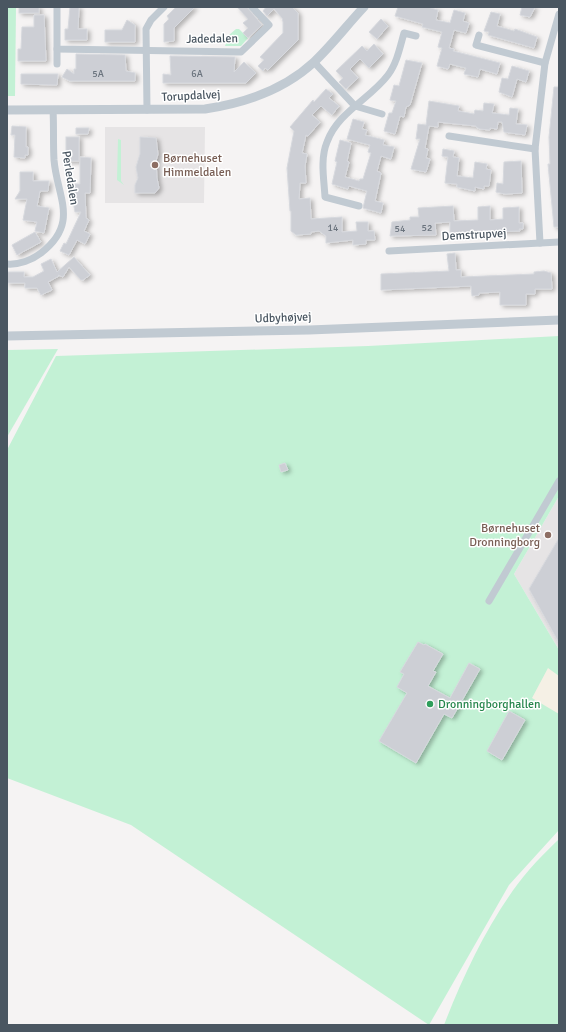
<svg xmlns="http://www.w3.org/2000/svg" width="566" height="1032" font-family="Signika,sans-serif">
	<defs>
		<filter id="shadow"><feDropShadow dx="3" dy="2" stdDeviation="2" flood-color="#0004"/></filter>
	</defs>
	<rect width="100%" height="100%" fill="#f5f3f3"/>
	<g fill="#e6e4e5">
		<polygon points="105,127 205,127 204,203 105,203"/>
		<polygon points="559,496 559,650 514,574"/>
	</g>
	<g fill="#c3f1d5">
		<polygon points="7,7 16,7 15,96 7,96"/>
		<polygon points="236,29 239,29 248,38 241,46 225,46 229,35"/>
		<polygon points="118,139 121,140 121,181 124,185 117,180"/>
		<polygon points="559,336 559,496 514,574 559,650 559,830 509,885 429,1025 131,825 7,778 7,450 56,356 368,346"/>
		<polygon points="58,349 7,437 7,350"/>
		<path d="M559,839V1025H444C464,973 493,912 529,870C538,859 549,849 559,839Z"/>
	</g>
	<polygon fill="#f5f0e5" points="548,668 559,676 559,714 532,698"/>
	<g fill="#cdcfd5" stroke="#d7d9de" filter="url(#shadow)">
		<rect x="19" y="7" width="20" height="6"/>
		<polygon points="70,7 79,7 78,29 87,29 87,40 65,40 65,29 68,29"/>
		<polygon points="176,7 195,7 174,28 174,41 164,42 164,24 169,19 167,16"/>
		<polygon points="237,7 247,7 262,25 248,38 243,33 248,28 243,23 248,19"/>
		<polygon points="266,7 292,7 298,13 298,40 268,70 265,68 263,71 258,66 264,60 260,57 283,33 283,22 282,18 274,9 267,16 263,11"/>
		<polygon points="398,7 427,7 438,10 436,20 450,23 454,10 465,13 463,21 469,23 466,33 454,30 449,48 454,49 453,51 500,63 497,74 480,69 478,77 464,74 466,68 450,64 448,69 437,66 442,48 438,47 442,32 422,27 423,24 395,16"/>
		<polygon points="522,7 535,7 530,17 520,15"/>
		<polygon points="491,12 500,14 497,26 514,31 515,29 537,37 534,48 488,35 489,32 484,31"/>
		<polygon points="34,15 44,15 46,61 18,61 18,49 21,49 22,27 34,27"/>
		<polygon points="381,19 388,26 377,39 369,32"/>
		<polygon points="127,20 135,25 135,42 105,42 105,30 122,30"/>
		<polygon points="374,44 383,54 369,68 360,59 350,69 358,78 346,89 339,82 343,78 336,71 362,46 367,51"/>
		<polygon points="76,54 125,55 126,71 135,73 135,81 70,81 62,77 67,69 74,74 74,69 76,69"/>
		<polygon points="170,56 235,57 234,72 244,62 256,73 246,83 163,83 163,74 171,75"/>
		<polygon points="406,60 422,63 410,105 406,107 404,117 400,116 395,134 384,131 389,113 392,113 396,101 390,100 394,85 399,86"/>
		<polygon points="512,66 529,71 526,82 517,79 512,97 499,92 502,78 508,79"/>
		<polygon points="21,74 58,74 57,85 21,84"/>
		<polygon points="554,87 559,87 559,227 554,227 548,164 550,164 549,137"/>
		<polygon points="326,89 333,94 329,98 339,106 332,115 321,106 312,115 320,122 308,136 306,135 302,153 307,154 305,166 306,183 300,183 299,199 310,198 311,219 342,217 342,232 357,231 356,222 368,222 368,231 374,231 375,240 366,240 366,244 353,245 353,240 326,243 326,236 319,231 311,232 311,234 296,235 291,231 291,211 290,211 287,168 294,131 290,127 313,100 314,102"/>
		<polygon points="429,101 459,106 458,111 474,114 475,110 483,111 484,103 494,104 492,113 509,115 510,108 518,109 516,124 527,125 525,135 504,132 502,122 498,122 497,129 490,128 490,130 480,129 476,127 476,126 438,122 438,127 429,126 425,148 428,149 426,158 430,159 426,172 411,169 420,139 416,139 418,124 426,125"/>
		<polygon points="353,119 364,122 362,129 367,130 365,135 384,140 383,145 394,147 391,159 381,156 377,171 381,173 375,201 383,203 381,213 363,208 367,191 349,186 348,189 332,184 337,162 335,161 340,140 351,143 347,161 349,162 345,177 359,181 360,179 363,179 371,153 368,152 370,145 347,139"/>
		<polygon points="12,126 26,127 26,147 28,147 28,155 25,155 25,158 14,157 15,135 11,135"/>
		<polygon points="76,128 89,128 88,134 76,134"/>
		<rect x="66" y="137" width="13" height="24"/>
		<polygon points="140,137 156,138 158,154 156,161 157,178 159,188 155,193 135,193 135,185 138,178 136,167 140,154"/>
		<polygon points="443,149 454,151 453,157 459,158 457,176 473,178 475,162 487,164 486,169 491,170 489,186 484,186 484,189 475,187 475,191 457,187 457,184 445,183 448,157 442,156"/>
		<polygon points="80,157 91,158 90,193 85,193 86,218 89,220 84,231 90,234 85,244 77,240 69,255 60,251 64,243 66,244 81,212 75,212 74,207 74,184 80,184"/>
		<polygon points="521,161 522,193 505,194 496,192 497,183 503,184 504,162"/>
		<polygon points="20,172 33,172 33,181 49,181 48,191 40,191 37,206 49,208 44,233 35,231 37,222 23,220 27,199 15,199 20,191"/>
		<polygon points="453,206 454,221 478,220 478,207 490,206 490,220 503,219 503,208 519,207 519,223 523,223 523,229 519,229 520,231 450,233 450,222 435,223 436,235 390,236 392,222 410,220 410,217 419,217 418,208"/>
		<polygon points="35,232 41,242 17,255 12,245"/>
		<polygon points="455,253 456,270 461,270 461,277 534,274 534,272 544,271 551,273 552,289 535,289 535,294 526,294 526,305 500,305 500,292 479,293 479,295 472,296 471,286 381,290 381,274 449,271 447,254"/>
		<polygon points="74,257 90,275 83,280 81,280 69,267 63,277 58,275 59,276 48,282 52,290 41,295 37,288 25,288 25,283 7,283 7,272 24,272 24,277 33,277 44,271 41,264 51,259 57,272"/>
		<polygon points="285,463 288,470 281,472 279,465"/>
		<polygon points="559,538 559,643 529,589"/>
		<polygon points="418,642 424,645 425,644 443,654 433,671 436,672 428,686 450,698 469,663 480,669 452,718 444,714 416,763 379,741 407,693 397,687 404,674 400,672"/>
		<polygon points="509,711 525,720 502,760 487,751"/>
	</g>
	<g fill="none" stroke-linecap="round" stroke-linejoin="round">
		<g stroke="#c1cad2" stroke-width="7">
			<polyline points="57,7 57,49 241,52 269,25 252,7"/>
			<polyline points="479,35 476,45 545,63"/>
			<polyline points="314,62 355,106 382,114"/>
			<polyline points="57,64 57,49"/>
			<polyline points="147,110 146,29 151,20 164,7"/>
			<polyline points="449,136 535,149"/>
			<path d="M359,206L325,197C324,179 320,159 327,142C338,112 370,99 388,75C397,63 400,47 404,33L416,36"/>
			<polyline points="540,243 535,149 545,63 559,14"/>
			<polyline points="389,251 559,242"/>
			<path d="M7,264C19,265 32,260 41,253C80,223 57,197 54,160C53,143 54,127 53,110"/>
			<polyline points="489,601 559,481"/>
		</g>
		<g stroke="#c1cad2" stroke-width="9">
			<path d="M7,110L205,109C245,103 284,90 314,62C332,45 347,25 364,7"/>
			<polyline points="7,336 309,330 559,320"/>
		</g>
	</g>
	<g fill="#8d6e63" stroke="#fff" stroke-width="1.5">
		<circle cx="155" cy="165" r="4"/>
		<circle cx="548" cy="535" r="4"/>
	</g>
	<circle fill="#2e9e5b" stroke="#fff" stroke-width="1.5" cx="430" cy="704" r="4"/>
	<g text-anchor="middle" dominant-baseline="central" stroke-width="3" stroke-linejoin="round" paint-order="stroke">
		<g font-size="10" fill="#6b747e">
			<text x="98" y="74">5A</text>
			<text x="197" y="74">6A</text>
			<text x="333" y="228">14</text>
			<text x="427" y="228">52</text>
			<text x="400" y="229">54</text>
		</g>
		<g font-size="12" fill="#4a5661" stroke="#fff">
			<text transform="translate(212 39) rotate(-1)">Jadedalen</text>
			<text transform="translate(191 96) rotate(-3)">Torupdalvej</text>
			<text transform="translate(70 178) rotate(81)">Perledalen</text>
			<text transform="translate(474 235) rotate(-3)">Demstrupvej</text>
			<text transform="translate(283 318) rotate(-2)">Udbyhøjvej</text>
		</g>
		<g font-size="12" fill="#785e54" stroke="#fff" text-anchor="start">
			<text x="163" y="158">Børnehuset<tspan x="163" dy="14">Himmeldalen</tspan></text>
			<text x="540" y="528" text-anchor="end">Børnehuset<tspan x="540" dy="14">Dronningborg</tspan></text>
		</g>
		<g font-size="12" fill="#27864d" stroke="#fff" text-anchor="start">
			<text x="438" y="704">Dronningborghallen</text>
		</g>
	</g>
	<rect width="566" height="1032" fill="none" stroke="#4a5661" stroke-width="16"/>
</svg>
